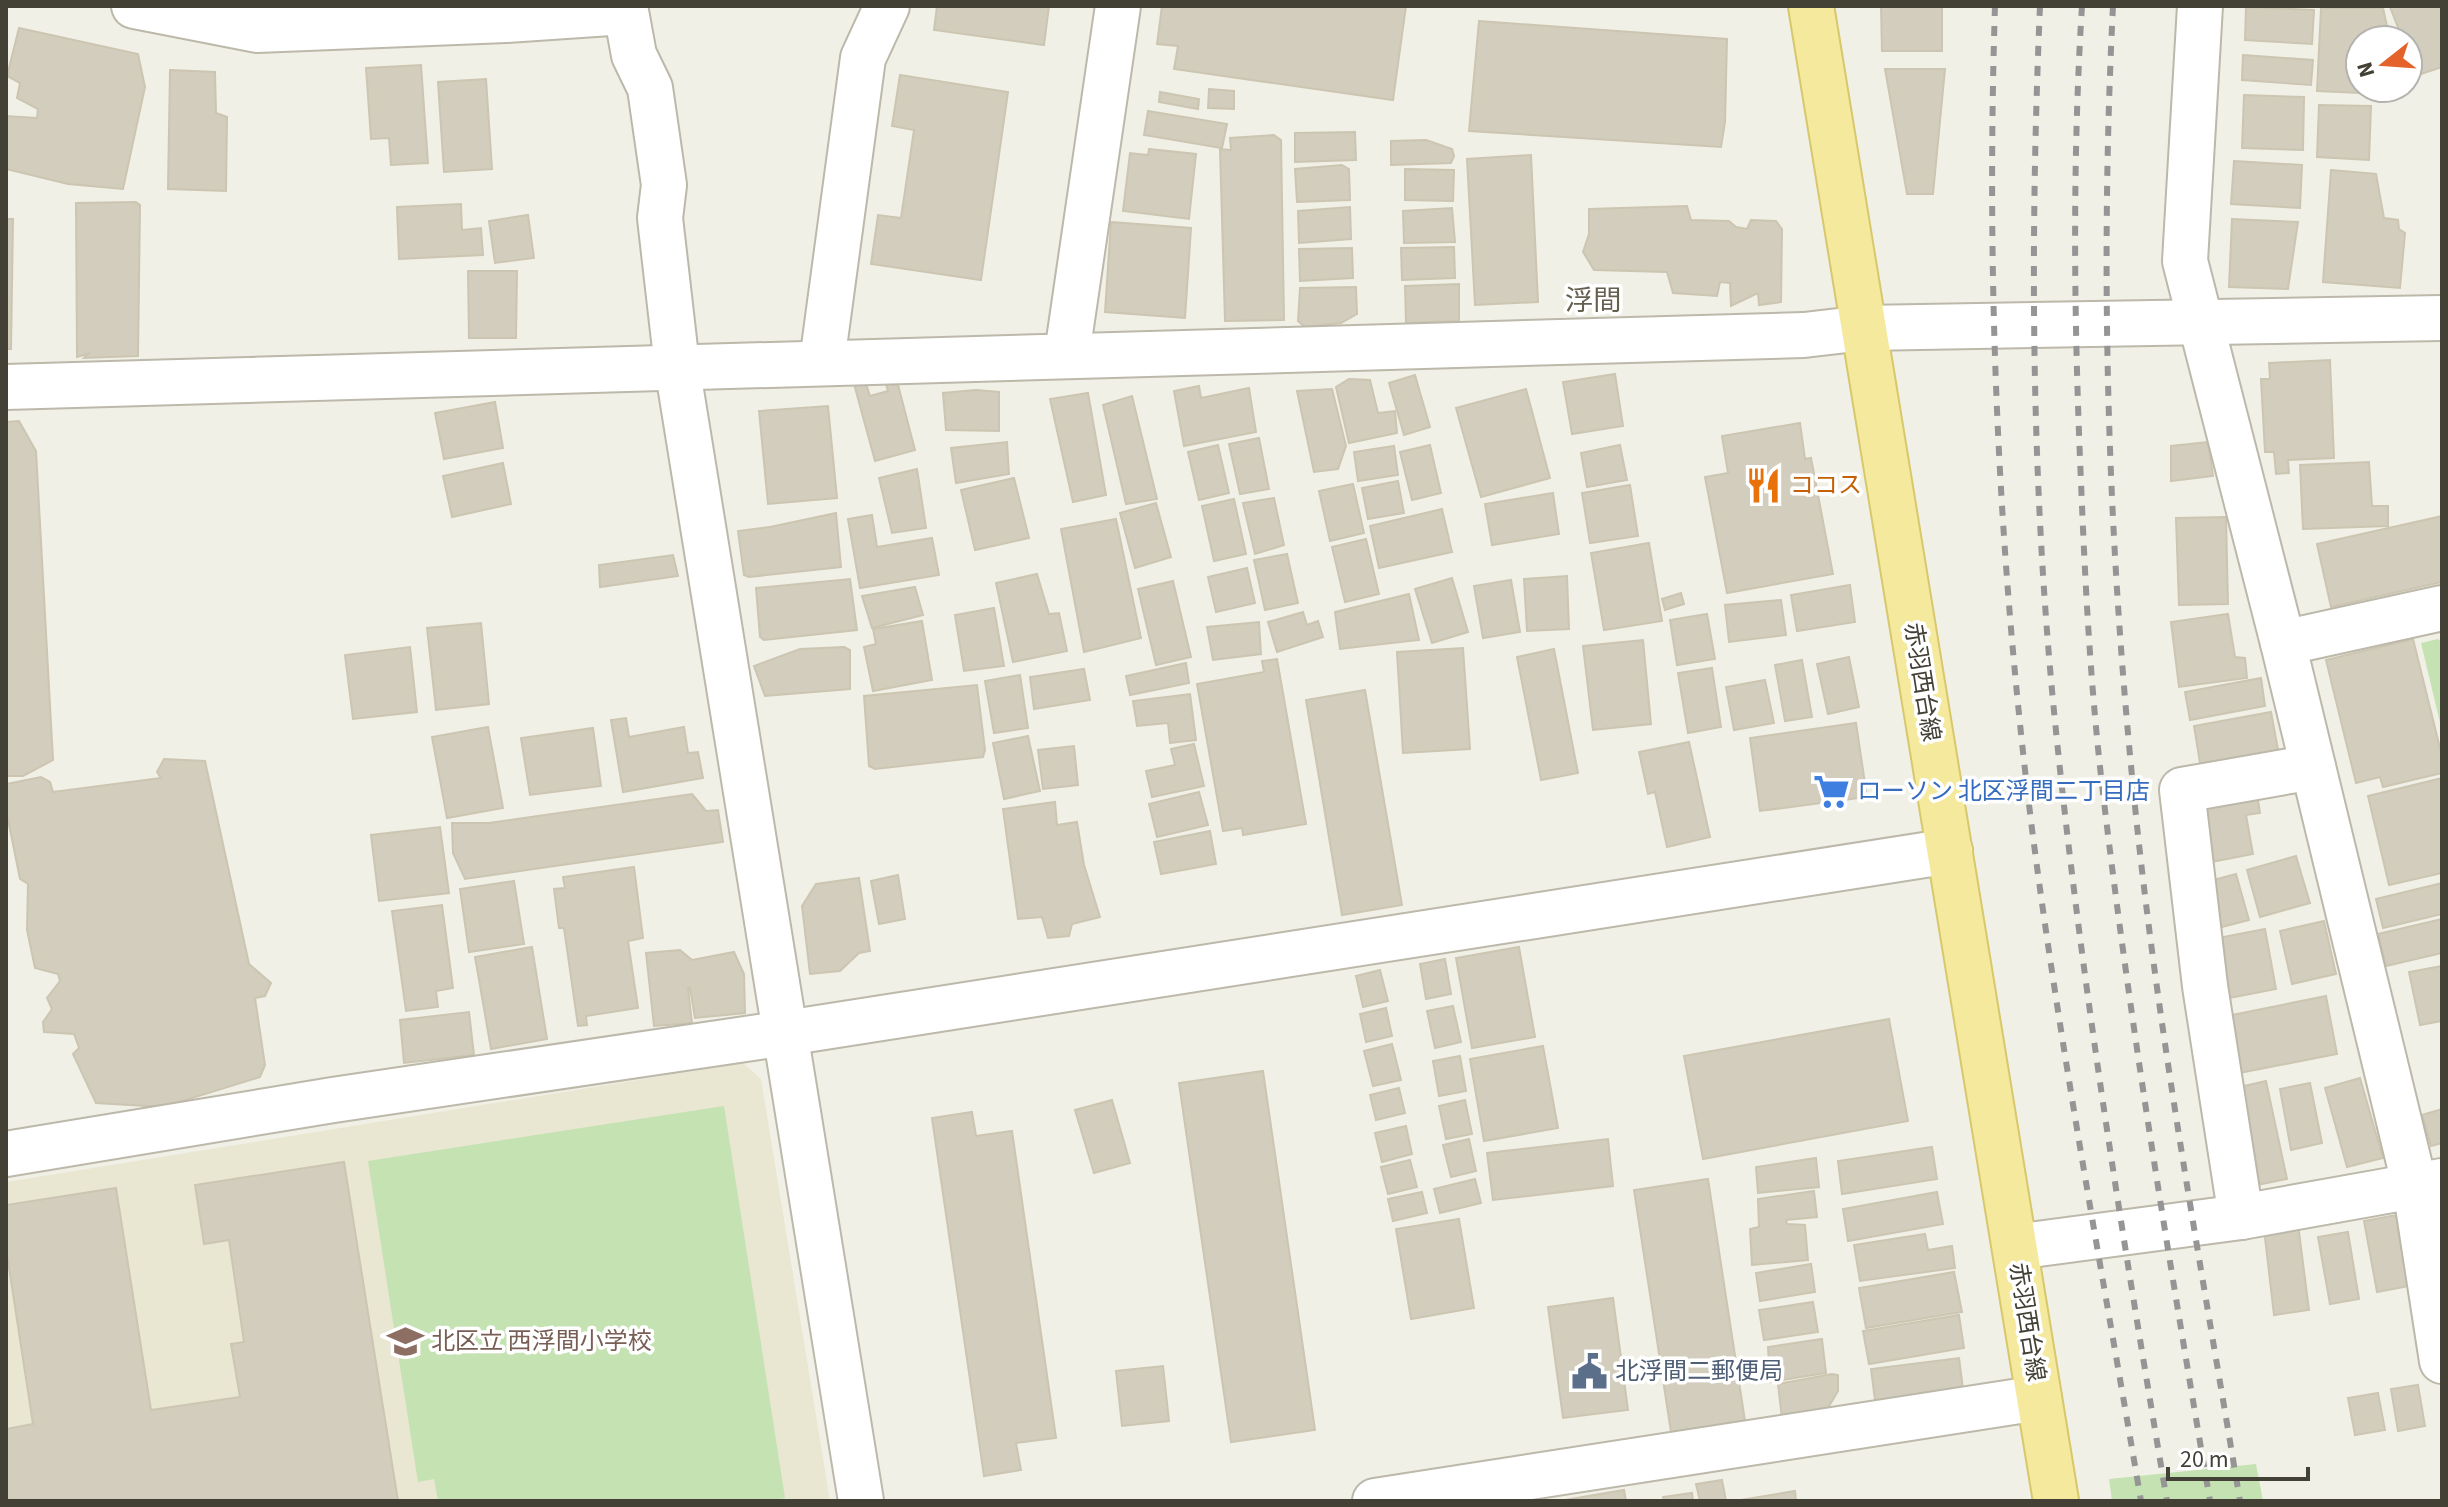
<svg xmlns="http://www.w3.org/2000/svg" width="2448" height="1507" font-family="'Source Sans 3','Noto Sans JP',sans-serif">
	<rect width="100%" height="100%" fill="#f1f0e6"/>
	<polygon fill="#e9e6d1" points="743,1063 761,1079 830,1501 6,1501 6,1182"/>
	<g fill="#c5e2b3">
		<polygon points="2438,639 2442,642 2442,731 2421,643"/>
		<polygon points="724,1106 785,1498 767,1501 438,1501 434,1479 418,1482 368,1161"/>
		<polygon points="2256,1464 2263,1501 2112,1501 2109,1479"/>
	</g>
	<g fill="#d2cdbd" stroke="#ccc5b1" stroke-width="2">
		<polygon points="937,6 1049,6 1044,45 934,30"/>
		<polygon points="1162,6 1406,6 1393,100 1174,69 1178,46 1157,44"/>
		<polygon points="1881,6 1942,6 1942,51 1882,51"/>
		<polygon points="2394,6 2442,6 2442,67 2418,75 2408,52 2408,40 2403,40 2390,7"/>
		<polygon points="2246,7 2314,10 2312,44 2245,40"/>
		<polygon points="2321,8 2383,8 2390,40 2360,40 2360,93 2317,91"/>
		<polygon points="1479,21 1727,39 1725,122 1721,147 1469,131"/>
		<polygon points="19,28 138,54 145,87 123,189 68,184 6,169 6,116 37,118 38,109 17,98 20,83 7,76"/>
		<polygon points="2243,55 2313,60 2311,85 2242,80"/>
		<polygon points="421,65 428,163 391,165 389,138 371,139 366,68"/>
		<polygon points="1885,69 1945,69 1933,194 1907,194"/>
		<polygon points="170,70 215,72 216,113 227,117 226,191 168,189"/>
		<polygon points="900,75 1008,92 981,280 871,264 878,215 901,218 914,130 892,126"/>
		<polygon points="486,79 492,169 444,172 438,82"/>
		<polygon points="1209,89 1234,91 1234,109 1208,108"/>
		<polygon points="1160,92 1199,99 1198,109 1159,102"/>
		<polygon points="2244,95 2304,97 2303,150 2242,148"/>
		<polygon points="2319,105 2371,106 2369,160 2317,157"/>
		<polygon points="1148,111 1227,124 1222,148 1144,135"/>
		<polygon points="1355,132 1356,160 1295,162 1295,133"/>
		<polygon points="1274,135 1281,140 1284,320 1225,321 1220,149 1231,150 1230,138"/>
		<polygon points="1426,140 1452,149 1454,156 1451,163 1391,165 1391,141"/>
		<polygon points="1149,149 1196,154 1189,219 1123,211 1130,153 1148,155"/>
		<polygon points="1531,155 1538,302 1475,305 1467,159"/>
		<polygon points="2234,161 2302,165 2300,208 2231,204"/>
		<polygon points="1342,165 1349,169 1350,200 1297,202 1295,169"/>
		<polygon points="1405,169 1454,170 1453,201 1405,200"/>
		<polygon points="2331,170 2376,174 2384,218 2398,220 2399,229 2405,233 2400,288 2323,282"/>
		<polygon points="136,202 140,205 138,356 84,358 88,354 77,357 76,203"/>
		<polygon points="461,204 462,230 481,228 483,255 399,259 397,207"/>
		<polygon points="1687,206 1691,220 1729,221 1736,227 1747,229 1751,220 1776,221 1782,229 1781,302 1759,305 1758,293 1731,306 1730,283 1720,282 1717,296 1673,293 1667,272 1594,270 1583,252 1589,234 1589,209"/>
		<polygon points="1350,207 1351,239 1299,243 1298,211"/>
		<polygon points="1452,208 1455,242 1404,243 1403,211"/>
		<polygon points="528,215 534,258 495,263 489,221"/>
		<polygon points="6,219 13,219 11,349 6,349"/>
		<polygon points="2232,219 2298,222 2288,289 2229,287"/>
		<polygon points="1111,222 1191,228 1185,318 1105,312"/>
		<polygon points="1454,247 1455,278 1402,280 1401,248"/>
		<polygon points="1352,248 1353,278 1300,281 1299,249"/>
		<polygon points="468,271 517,271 516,338 469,338"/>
		<polygon points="1459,284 1459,321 1406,323 1405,286"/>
		<polygon points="1356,287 1357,314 1341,323 1305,327 1298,321 1300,288"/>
		<polygon points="2330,360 2334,458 2288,460 2289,473 2276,474 2274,452 2265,452 2261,379 2270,379 2269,363"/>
		<polygon points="1615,374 1623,426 1572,434 1563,382"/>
		<polygon points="1415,375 1430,427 1404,435 1389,383"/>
		<polygon points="1349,379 1370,380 1378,413 1395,411 1397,433 1349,443 1336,387"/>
		<polygon points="865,381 870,396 888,391 886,384 897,381 915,450 875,461 854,384"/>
		<polygon points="1199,386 1201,398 1249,388 1256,432 1184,446 1174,391"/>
		<polygon points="1332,389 1346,446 1338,469 1314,472 1297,391"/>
		<polygon points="1526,389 1550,478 1481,497 1456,408"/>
		<polygon points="976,390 999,392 999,431 946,430 943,393"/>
		<polygon points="1088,393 1106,495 1073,502 1050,399"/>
		<polygon points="1132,396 1157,499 1126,504 1103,405"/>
		<polygon points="495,402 503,448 444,459 435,413"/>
		<polygon points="828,406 837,498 768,504 759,411"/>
		<polygon points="19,421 36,451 53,760 23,776 6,776 6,422"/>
		<polygon points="1800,423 1805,459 1811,458 1833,574 1727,593 1705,477 1728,473 1722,436"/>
		<polygon points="1259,438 1269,489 1240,494 1229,444"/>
		<polygon points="1007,442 1009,474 956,483 951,448"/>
		<polygon points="2208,442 2213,476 2171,481 2171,446"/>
		<polygon points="1218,445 1229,493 1199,500 1188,452"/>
		<polygon points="1430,445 1441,493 1412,500 1400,452"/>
		<polygon points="1620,445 1627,480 1587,487 1581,453"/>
		<polygon points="1394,446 1398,475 1358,481 1354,452"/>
		<polygon points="2369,462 2372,506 2388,506 2388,526 2303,529 2300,465"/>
		<polygon points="503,463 511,504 452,517 443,476"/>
		<polygon points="917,469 926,528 892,533 879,478"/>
		<polygon points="1014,478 1029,538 975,550 961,490"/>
		<polygon points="1398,481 1404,513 1368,519 1362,488"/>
		<polygon points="1353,484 1364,533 1330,541 1319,491"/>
		<polygon points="1630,485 1638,536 1590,543 1582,493"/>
		<polygon points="1553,493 1559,534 1492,545 1485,504"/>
		<polygon points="1274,498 1284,545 1255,554 1243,503"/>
		<polygon points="1234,499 1246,554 1214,561 1202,506"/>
		<polygon points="1156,503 1171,557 1135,568 1120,513"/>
		<polygon points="1442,509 1452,552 1379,568 1370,526"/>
		<polygon points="836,513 841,567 749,577 744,575 738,531 770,527"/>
		<polygon points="872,515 877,547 932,538 939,575 860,588 848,519"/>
		<polygon points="2442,516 2442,582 2331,607 2317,544"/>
		<polygon points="2226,517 2228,604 2179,605 2176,518"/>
		<polygon points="1116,519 1141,638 1084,652 1061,529"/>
		<polygon points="1366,539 1379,594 1345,602 1332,547"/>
		<polygon points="1649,543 1662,621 1604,630 1591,553"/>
		<polygon points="1287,554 1298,603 1265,610 1254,560"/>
		<polygon points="673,555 678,576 600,587 599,565"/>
		<polygon points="1247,568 1255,603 1216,612 1208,577"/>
		<polygon points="1037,574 1049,614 1059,613 1067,651 1013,662 996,583"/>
		<polygon points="1567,576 1569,629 1527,631 1524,579"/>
		<polygon points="1452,578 1468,632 1432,643 1415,589"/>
		<polygon points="850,579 857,630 764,640 760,637 756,588"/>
		<polygon points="1511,580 1520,632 1483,638 1474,586"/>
		<polygon points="1173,581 1191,657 1156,665 1138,589"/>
		<polygon points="1850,585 1855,622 1797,631 1791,595"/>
		<polygon points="915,587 923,615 872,628 862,596"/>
		<polygon points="1681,593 1684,604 1665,610 1662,599"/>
		<polygon points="1409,594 1419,640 1340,649 1335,612"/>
		<polygon points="1781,600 1786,635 1729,642 1725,605"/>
		<polygon points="994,608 1004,666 964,671 955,615"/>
		<polygon points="1303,612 1307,625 1318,621 1323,637 1277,652 1268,622"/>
		<polygon points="1707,614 1715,659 1677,665 1670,620"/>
		<polygon points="2228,614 2235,657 2245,658 2247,678 2179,687 2171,622"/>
		<polygon points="922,621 932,680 873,691 864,647 876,644 873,629"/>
		<polygon points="1259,622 1261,654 1213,660 1207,627"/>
		<polygon points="481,623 489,704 436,710 427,628"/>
		<polygon points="2413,639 2442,756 2442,773 2383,787 2380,777 2356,783 2326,660"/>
		<polygon points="1643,640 1651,724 1593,730 1583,646"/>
		<polygon points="410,647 417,712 353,719 345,655"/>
		<polygon points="844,647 850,650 850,689 765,696 754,666 800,649"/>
		<polygon points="1463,648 1470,749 1403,753 1397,652"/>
		<polygon points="1554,649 1578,773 1541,780 1517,657"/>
		<polygon points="1849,657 1859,707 1828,714 1817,664"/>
		<polygon points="1277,659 1306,824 1243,835 1242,828 1223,831 1197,684 1264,672 1262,661"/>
		<polygon points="1802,660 1812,717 1785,721 1775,665"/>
		<polygon points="1186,663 1189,683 1130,695 1126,676"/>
		<polygon points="1712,668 1721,727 1688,733 1678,673"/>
		<polygon points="1084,669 1090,700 1034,709 1030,677"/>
		<polygon points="1020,675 1028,728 994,733 985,681"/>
		<polygon points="2261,678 2265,706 2190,720 2185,692"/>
		<polygon points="1765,680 1774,723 1734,730 1726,687"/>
		<polygon points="977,685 985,750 983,757 875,769 869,766 864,696"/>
		<polygon points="1365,690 1402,905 1342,915 1306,700"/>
		<polygon points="1190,694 1196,740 1170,743 1168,723 1137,726 1133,701"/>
		<polygon points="2271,712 2279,755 2201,769 2194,726"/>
		<polygon points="626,718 629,737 684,727 688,753 698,752 703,778 623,792 611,720"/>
		<polygon points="1856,723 1867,797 1760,811 1750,738"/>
		<polygon points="488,727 503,808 447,818 432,737"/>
		<polygon points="593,728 601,786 530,795 521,738"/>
		<polygon points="1028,736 1040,791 1004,799 993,743"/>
		<polygon points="1689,742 1710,837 1667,847 1655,792 1648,794 1639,752"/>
		<polygon points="1194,744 1204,786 1152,797 1146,771 1175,765 1171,749"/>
		<polygon points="1074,746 1078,785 1043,789 1038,750"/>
		<polygon points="164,759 205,761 249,964 271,983 265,996 255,998 265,1065 260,1077 163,1107 96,1103 73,1054 79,1048 74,1034 44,1032 43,1022 52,1009 47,998 60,981 58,974 35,968 27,930 28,884 20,879 6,810 6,784 41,777 50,782 53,792 161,778 157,772"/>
		<polygon points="2442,778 2442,873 2389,885 2368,796"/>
		<polygon points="1199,792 1208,825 1157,837 1149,804"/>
		<polygon points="692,794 706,811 718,810 723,842 465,879 453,853 452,823 489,823"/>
		<polygon points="2257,794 2260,813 2246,815 2253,854 2206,863 2195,805"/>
		<polygon points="1055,802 1057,825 1077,822 1084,865 1100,917 1072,924 1069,936 1048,938 1042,917 1018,919 1003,809"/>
		<polygon points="440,827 449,893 379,901 371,835"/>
		<polygon points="1210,831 1216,864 1161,874 1154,842"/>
		<polygon points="2296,856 2310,903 2260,917 2247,870"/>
		<polygon points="634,867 643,938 628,941 638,1008 586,1016 587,1025 578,1026 564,928 559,928 554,889 565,888 563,877"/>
		<polygon points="2236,874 2249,920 2218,928 2206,882"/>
		<polygon points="898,875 905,919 879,924 871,881"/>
		<polygon points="859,878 870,951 859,953 840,971 810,974 802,906 816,884"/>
		<polygon points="514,881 524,944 469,952 460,889"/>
		<polygon points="2442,883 2442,914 2383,928 2376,899"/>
		<polygon points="442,905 453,988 436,991 438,1007 406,1011 392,911"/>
		<polygon points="2442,919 2442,953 2386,966 2378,934"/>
		<polygon points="2324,921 2336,974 2292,984 2280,931"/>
		<polygon points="2265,929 2276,989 2224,999 2213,939"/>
		<polygon points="532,947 547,1039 491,1049 475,957"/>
		<polygon points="1519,947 1535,1037 1472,1048 1456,958"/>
		<polygon points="680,950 692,960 734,952 744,974 745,1013 695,1018 690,988 688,988 692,1023 654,1026 646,953"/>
		<polygon points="1445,959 1451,994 1426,999 1420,964"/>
		<polygon points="2442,966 2442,1021 2420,1025 2409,972"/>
		<polygon points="1380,970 1388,1001 1363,1007 1356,976"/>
		<polygon points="2326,996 2337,1054 2239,1073 2227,1016"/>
		<polygon points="1453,1006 1461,1042 1435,1048 1427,1011"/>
		<polygon points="1386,1008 1392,1036 1366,1042 1360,1014"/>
		<polygon points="469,1012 474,1055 404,1063 400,1020"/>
		<polygon points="1889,1019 1908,1121 1703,1159 1684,1056"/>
		<polygon points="1392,1044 1401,1080 1373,1086 1364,1051"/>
		<polygon points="1543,1046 1558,1128 1484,1141 1470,1059"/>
		<polygon points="1460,1056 1466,1091 1439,1096 1433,1061"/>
		<polygon points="1263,1071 1315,1430 1231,1442 1179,1083"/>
		<polygon points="2360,1078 2383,1158 2347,1167 2325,1088"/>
		<polygon points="2266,1081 2287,1179 2252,1186 2231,1089"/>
		<polygon points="2310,1083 2322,1143 2291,1150 2280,1089"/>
		<polygon points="1399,1088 1405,1113 1376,1120 1370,1095"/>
		<polygon points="1112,1100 1130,1163 1094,1173 1075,1110"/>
		<polygon points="1465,1100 1472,1134 1446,1139 1439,1106"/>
		<polygon points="2442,1109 2442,1143 2431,1146 2422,1115"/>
		<polygon points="972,1112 976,1136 1012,1131 1056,1438 1016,1443 1021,1470 984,1476 932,1118"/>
		<polygon points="1406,1126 1412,1154 1382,1162 1375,1133"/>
		<polygon points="1469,1139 1476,1171 1451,1177 1443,1145"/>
		<polygon points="1608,1139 1613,1186 1493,1200 1487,1153"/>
		<polygon points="1932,1147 1937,1179 1842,1194 1838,1161"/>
		<polygon points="1816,1158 1819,1187 1758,1193 1756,1167"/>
		<polygon points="1410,1160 1417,1187 1388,1194 1381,1167"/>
		<polygon points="344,1162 398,1501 6,1501 6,1429 33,1424 6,1248 6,1205 116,1188 151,1410 240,1397 231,1344 244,1342 229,1240 204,1244 195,1185"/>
		<polygon points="1475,1179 1481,1203 1440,1213 1434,1189"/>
		<polygon points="1708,1179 1745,1421 1671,1432 1634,1190"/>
		<polygon points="1814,1191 1817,1217 1786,1220 1787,1224 1805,1225 1808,1260 1752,1265 1750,1229 1759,1227 1758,1199"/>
		<polygon points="1422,1192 1427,1213 1393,1221 1388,1199"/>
		<polygon points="1937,1192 1943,1224 1848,1241 1843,1209"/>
		<polygon points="2397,1215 2409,1286 2377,1292 2364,1221"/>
		<polygon points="1459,1219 1474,1308 1411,1319 1396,1229"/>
		<polygon points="2298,1224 2309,1310 2274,1315 2264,1229"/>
		<polygon points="2348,1232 2359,1299 2330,1304 2318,1237"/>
		<polygon points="1925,1234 1928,1250 1952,1246 1955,1268 1860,1281 1854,1245"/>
		<polygon points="1811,1264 1815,1292 1760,1301 1756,1273"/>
		<polygon points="1954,1272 1962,1312 1866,1328 1859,1288"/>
		<polygon points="1613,1298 1628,1410 1563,1418 1548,1307"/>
		<polygon points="1813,1302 1818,1332 1764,1340 1759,1310"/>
		<polygon points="1959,1315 1964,1348 1869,1364 1863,1331"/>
		<polygon points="1822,1339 1826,1373 1770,1382 1768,1347"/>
		<polygon points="1959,1358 1963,1389 1875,1400 1871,1369"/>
		<polygon points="1163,1366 1169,1421 1122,1426 1116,1371"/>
		<polygon points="1832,1374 1838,1375 1838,1391 1825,1413 1782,1419 1778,1384"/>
		<polygon points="2418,1385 2425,1426 2398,1431 2391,1389"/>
		<polygon points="2378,1393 2385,1430 2355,1435 2348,1398"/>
		<polygon points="1722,1480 1726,1501 1700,1501 1696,1484"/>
		<polygon points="1624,1490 1626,1501 1559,1501"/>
		<polygon points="1795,1491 1796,1501 1735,1501"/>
		<polygon points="1692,1493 1693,1501 1664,1501 1663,1497"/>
	</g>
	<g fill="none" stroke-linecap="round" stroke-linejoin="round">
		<defs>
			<g id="minor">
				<polyline points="134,6 257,30 506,20 625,12"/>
				<polyline points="625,6 634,55 650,88 664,185 660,218 677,366 861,1501"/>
				<polyline points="2200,6 2185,261 2283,643 2415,1187 2442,1361"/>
				<polyline points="1067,354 1118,6"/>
				<polyline points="822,362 863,58 887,6"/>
				<polyline points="6,387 1804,335 1864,328 2442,318"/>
				<polyline points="2283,643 2442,608"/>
				<polyline points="6,1154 333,1100 786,1033 1950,851"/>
				<polyline points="2241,1217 2205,986 2182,790 2313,767"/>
				<polyline points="2015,1247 2241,1217 2442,1181"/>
				<polyline points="1375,1501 2039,1398"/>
			</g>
			<polyline id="major" points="1811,6 2056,1501"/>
		</defs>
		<use href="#minor" stroke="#bcb8aa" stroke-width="48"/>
		<use href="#major" stroke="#d7c86e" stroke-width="48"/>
		<use href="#minor" stroke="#fff" stroke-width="44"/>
		<use href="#major" stroke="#f4e99c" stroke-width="44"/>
		<g stroke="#959595" stroke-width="6" stroke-dasharray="10 10" stroke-linecap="butt">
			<path d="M1995,6C1986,281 1998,556 2032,829C2061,1054 2103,1277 2141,1501"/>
			<path d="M2040,6C2030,237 2031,470 2053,701C2079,969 2122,1235 2167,1501"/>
			<path d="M2082,6C2072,164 2074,324 2081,482C2085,580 2090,678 2101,776C2129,1019 2169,1260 2210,1501"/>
			<path d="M2113,6C2100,263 2107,520 2132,776C2155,1019 2200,1260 2240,1501"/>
		</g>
	</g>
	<defs>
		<symbol id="restaurant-bare" viewBox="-9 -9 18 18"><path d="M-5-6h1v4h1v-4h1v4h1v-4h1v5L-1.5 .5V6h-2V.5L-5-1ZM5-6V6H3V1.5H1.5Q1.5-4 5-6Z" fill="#e8710a" stroke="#fff" stroke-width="2.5" paint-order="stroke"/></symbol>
		<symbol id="supermarket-bare" viewBox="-9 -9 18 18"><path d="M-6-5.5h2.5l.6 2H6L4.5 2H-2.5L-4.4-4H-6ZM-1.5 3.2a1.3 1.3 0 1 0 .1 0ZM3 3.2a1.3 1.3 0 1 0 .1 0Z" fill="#3f7fe0" stroke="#fff" stroke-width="2.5" paint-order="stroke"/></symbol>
		<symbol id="school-bare" viewBox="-9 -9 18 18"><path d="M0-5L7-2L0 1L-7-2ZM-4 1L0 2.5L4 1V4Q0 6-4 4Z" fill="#8d6e63" stroke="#fff" stroke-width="2.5" paint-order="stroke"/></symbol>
		<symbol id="civic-bare" viewBox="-9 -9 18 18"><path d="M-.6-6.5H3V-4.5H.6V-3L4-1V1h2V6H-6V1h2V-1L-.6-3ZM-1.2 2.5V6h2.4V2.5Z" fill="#5c6f8a" stroke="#fff" stroke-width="2.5" paint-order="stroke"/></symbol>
	</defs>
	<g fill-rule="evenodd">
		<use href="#restaurant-bare" x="1738" y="460" width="51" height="51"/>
		<use href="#supermarket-bare" x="1806" y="766" width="51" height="51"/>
		<use href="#school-bare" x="380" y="1316" width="51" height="51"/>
		<use href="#civic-bare" x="1564" y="1346" width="51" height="51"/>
	</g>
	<g text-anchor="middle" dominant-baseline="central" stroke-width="7" stroke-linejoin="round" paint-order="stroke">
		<g font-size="24" fill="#c56008" stroke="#fff" text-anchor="start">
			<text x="1790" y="485">ココス</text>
		</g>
		<g font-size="24" fill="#434036" stroke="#fff">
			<text transform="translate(1922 682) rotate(81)">赤羽西台線</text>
			<text transform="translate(2027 1322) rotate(81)">赤羽西台線</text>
		</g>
		<g font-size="24" fill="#366cbe" stroke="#fff" text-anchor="start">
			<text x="1857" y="791">ローソン 北区浮間二丁目店</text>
		</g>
		<g font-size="24" fill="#785e54" stroke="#fff" text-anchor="start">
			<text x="431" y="1341">北区立 西浮間小学校</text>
		</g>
		<g font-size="24" fill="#4e5e75" stroke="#fff" text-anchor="start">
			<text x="1615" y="1371">北浮間二郵便局</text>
		</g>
		<g font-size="28" fill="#655f4e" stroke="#fff">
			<text x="1593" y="301">浮間</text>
		</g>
	</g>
	<rect width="2448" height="1507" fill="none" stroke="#434036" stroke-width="16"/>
	<g transform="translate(2384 64) rotate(253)"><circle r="38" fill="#ffffff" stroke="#b4b3af" stroke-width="2"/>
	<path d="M0-6L14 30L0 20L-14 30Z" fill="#e4632a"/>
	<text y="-12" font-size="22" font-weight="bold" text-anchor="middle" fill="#434036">N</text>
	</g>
	<path d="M2168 1467v12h140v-12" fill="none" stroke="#434036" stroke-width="4"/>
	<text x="2180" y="1467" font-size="24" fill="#434036" stroke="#ffffff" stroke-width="6" paint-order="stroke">20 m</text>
</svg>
